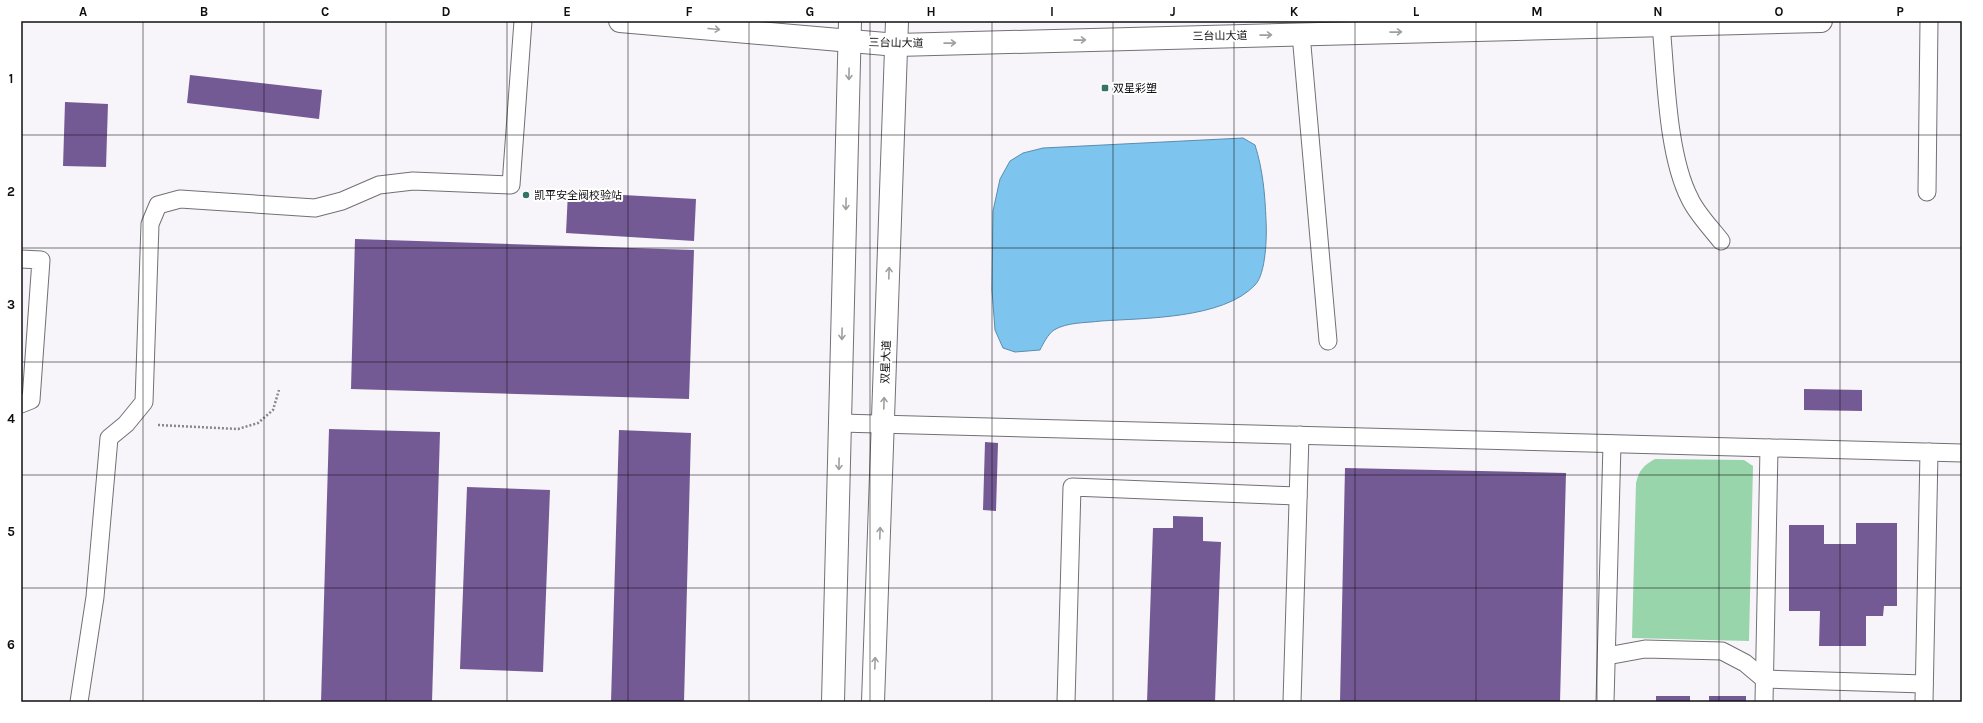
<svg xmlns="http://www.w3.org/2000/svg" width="1983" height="723" font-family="Karla,'Noto Sans SC',sans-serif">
	<rect width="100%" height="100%" fill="#f7f4fa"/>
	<path fill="#98d5aa" d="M1655,459L1744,460L1753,466L1749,641L1632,638L1636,483C1639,470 1644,465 1655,459Z"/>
	<path fill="#7dc4ef" stroke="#5c8dac" d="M1243,138L1255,145C1263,170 1265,195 1266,220C1267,236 1266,274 1255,285C1223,319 1145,318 1101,321C1086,323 1067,322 1054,330C1048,334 1043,344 1040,350L1015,352L1003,348L995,330L992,290L993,211L1000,179L1010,161L1023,153L1043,148Z"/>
	<g fill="#745a95">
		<polygon points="190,75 322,90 319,119 187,103"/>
		<polygon points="65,102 108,104 106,167 63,166"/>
		<polygon points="568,192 696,199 694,241 566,233"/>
		<polygon points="355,239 694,250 689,399 351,389"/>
		<polygon points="1804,389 1862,390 1862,411 1804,410"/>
		<polygon points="329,429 440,432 432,702 321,702"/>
		<polygon points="619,430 691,433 684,702 611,702"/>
		<polygon points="985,442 998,443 996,511 983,510"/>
		<polygon points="1345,468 1566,473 1560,702 1340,702"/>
		<polygon points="467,487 550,490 543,672 460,669"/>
		<polygon points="1173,516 1203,517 1203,541 1221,542 1215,702 1147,702 1153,528 1173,528"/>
		<polygon points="1856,523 1897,523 1897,606 1884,606 1883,616 1866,616 1866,646 1819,646 1820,611 1789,611 1789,525 1824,525 1824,544 1856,544"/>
		<rect x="1656" y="696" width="34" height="6"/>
		<rect x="1709" y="696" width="37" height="6"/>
	</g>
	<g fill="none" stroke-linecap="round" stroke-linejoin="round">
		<defs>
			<g id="service">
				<path d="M1661,25C1666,76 1667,155 1690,199C1697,214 1711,228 1721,241"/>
				<polyline points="1301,34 1328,341"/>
				<polyline points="1927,192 1929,21"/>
				<polyline points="21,259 41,260 31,400 21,404"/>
				<polyline points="840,423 1962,453"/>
				<polyline points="1607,656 1645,649 1722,651 1745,663 1764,679 1924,684"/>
				<polyline points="79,702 95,597 109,438 126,424 144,402 150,224 158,205 180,199 315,208 342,201 379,185 413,181 511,185 523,21"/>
				<polyline points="1066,702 1072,487 1298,496"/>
				<polyline points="1292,702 1300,435"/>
				<polyline points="1605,702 1612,444"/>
				<polyline points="1764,702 1769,448"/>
				<polyline points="1924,702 1929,452"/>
			</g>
			<g id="tertiary">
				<polyline points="833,702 850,21"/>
				<polyline points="873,702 897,21"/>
			</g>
			<polyline id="secondary" points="620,21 897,45 1821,21"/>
		</defs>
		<use href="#service" stroke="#727075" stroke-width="19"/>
		<use href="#tertiary" stroke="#727075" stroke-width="24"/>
		<use href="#secondary" stroke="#727075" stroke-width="24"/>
		<polyline stroke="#88868a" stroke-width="2.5" stroke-dasharray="2 2" stroke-linecap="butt" points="158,425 238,429 258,423 273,410 279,390"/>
		<use href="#service" stroke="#fff" stroke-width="17"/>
		<use href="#tertiary" stroke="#fff" stroke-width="22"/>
		<use href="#secondary" stroke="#fff" stroke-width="22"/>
	</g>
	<defs><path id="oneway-shaft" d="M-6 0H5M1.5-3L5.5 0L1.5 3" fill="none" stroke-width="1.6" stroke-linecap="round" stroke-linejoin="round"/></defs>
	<g stroke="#9f9f9f">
		<use href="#oneway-shaft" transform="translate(714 29) rotate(5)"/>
		<use href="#oneway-shaft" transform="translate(1396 32) rotate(-1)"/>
		<use href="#oneway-shaft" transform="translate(1266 35) rotate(-1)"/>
		<use href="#oneway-shaft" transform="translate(1080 40) rotate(-1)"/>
		<use href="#oneway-shaft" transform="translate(950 43) rotate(-1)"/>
		<use href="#oneway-shaft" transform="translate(849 74) rotate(91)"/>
		<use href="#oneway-shaft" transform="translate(846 204) rotate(91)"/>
		<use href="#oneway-shaft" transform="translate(889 273) rotate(-88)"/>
		<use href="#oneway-shaft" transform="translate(842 334) rotate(91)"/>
		<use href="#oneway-shaft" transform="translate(884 403) rotate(-88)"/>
		<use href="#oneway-shaft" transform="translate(839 464) rotate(91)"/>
		<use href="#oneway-shaft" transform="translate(880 533) rotate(-88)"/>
		<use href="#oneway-shaft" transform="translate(875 663) rotate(-88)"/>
	</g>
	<path fill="none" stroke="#0f0e10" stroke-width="1" stroke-opacity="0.55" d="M143,21V702M264,21V702M386,21V702M507,21V702M628,21V702M749,21V702M870,21V702M992,21V702M1113,21V702M1234,21V702M1355,21V702M1476,21V702M1597,21V702M1719,21V702M1840,21V702M21,135H1962M21,248H1962M21,362H1962M21,475H1962M21,588H1962"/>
	<g fill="#337462" stroke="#fff" stroke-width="1.5">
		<rect x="1101" y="84" width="8" height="8" rx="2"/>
		<circle cx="526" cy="195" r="4"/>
	</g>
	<g text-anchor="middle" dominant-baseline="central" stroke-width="4" stroke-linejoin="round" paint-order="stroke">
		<g font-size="11" fill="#0f0e10" stroke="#fff">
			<text transform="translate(1220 36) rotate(-1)">三台山大道</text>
			<text transform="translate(896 43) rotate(1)">三台山大道</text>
			<text transform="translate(886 362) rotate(-88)">双星大道</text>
		</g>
		<g font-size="11" fill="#0f0e10" stroke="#fff" text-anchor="start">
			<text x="1113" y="88">双星彩塑</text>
			<text x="534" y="195">凯平安全阀校验站</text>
		</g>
	</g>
	<rect width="1983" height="723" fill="none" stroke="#ffffff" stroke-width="44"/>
	<rect x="22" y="22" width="1939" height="679" fill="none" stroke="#0f0e10" stroke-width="1.5"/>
	<g font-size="13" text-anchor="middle" font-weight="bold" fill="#0f0e10">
		<text x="83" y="16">A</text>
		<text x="204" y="16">B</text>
		<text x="325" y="16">C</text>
		<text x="446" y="16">D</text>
		<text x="567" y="16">E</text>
		<text x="689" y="16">F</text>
		<text x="810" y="16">G</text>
		<text x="931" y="16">H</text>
		<text x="1052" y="16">I</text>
		<text x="1173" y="16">J</text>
		<text x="1294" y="16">K</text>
		<text x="1416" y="16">L</text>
		<text x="1537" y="16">M</text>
		<text x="1658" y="16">N</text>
		<text x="1779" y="16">O</text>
		<text x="1900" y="16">P</text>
		<text x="11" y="83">1</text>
		<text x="11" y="196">2</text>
		<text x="11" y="309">3</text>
		<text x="11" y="423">4</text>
		<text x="11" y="536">5</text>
		<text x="11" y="649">6</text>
	</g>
</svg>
